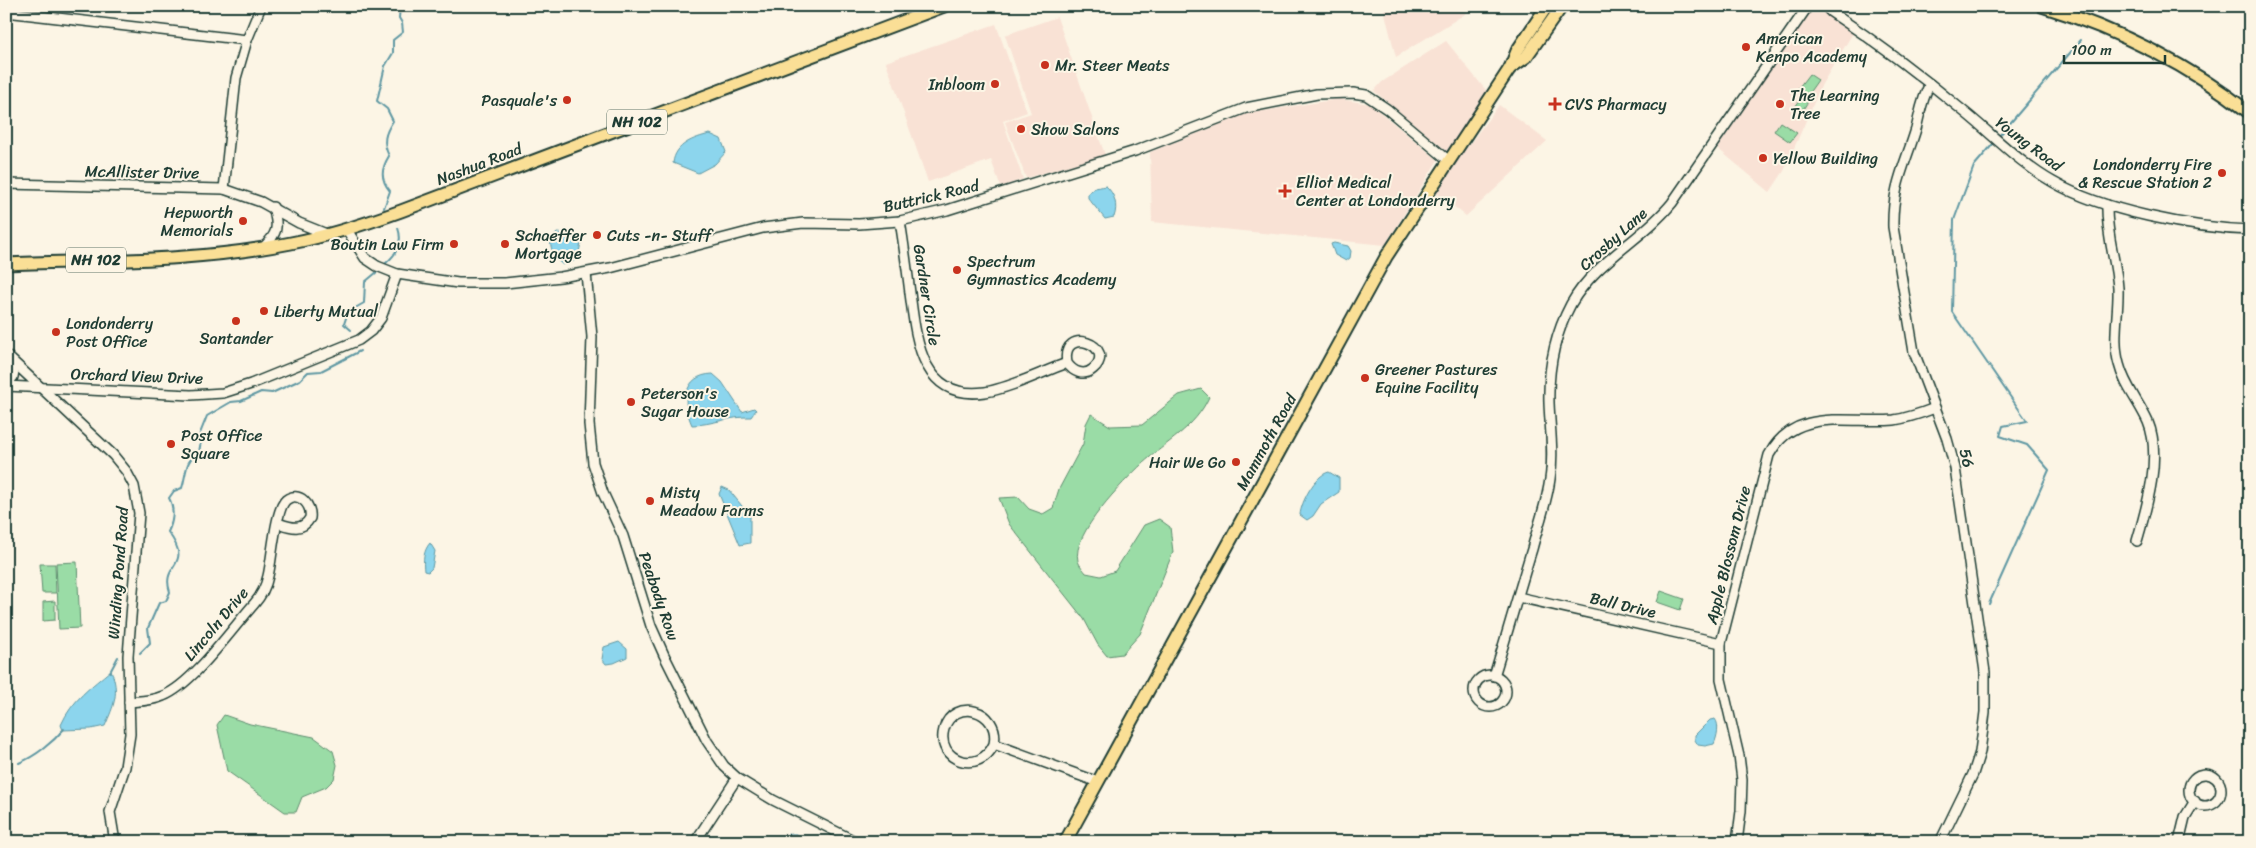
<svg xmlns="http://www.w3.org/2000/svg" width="2256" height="848" font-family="Sriracha,sans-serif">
	<rect width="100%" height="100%" fill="#fcf5e5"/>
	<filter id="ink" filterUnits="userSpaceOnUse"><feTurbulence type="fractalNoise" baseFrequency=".02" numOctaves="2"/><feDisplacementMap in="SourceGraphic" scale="10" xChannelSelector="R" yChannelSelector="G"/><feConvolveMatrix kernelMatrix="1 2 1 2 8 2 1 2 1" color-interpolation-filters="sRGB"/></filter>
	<g filter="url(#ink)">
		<g fill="#f9e2d5">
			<polygon points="1383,6 1465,6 1465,14 1396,57"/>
			<polygon points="1816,7 1853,33 1822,84 1784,171 1770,192 1717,148 1812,9"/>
			<polygon points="1057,17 1105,155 1026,178 1005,122 1031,113 1005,35"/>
			<polygon points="996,24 1027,112 1003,121 1023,179 1001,187 991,160 928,182 886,62"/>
			<polygon points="1446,41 1489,94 1448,152 1374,91 1382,82"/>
			<polygon points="1339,99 1370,104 1438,160 1385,245 1152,222 1150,152 1249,113"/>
			<polygon points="1499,105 1547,141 1466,216 1434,191"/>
		</g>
		<g fill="#9adca6" stroke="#5c8c6d">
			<polygon points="1809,74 1818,80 1806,97 1809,100 1802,111 1795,107 1803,96 1796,91"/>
			<polygon points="1780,122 1797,133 1790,142 1774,131"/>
			<path d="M1201,389L1209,397C1195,428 1166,442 1142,464C1124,481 1071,534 1078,561C1079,565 1084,570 1086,573L1101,576L1115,571L1144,525L1159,519L1170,527L1173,552L1140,634L1122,654L1107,656L1098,645L1084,619L1009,524L999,498L1018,497L1029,509L1043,514L1053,508L1059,489L1083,444L1086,424L1091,414L1110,426L1142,425L1179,395Z"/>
			<polygon points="77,562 80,628 59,629 56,563"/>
			<polygon points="40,564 55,564 56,593 42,593"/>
			<polygon points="1661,591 1684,599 1680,610 1657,602"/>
			<polygon points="55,601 55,620 43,621 43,602"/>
			<polygon points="224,715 250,724 314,737 333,751 337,765 334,779 326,787 302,797 296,812 285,812 227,771 217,725"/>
		</g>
		<g fill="#8cd5ed" stroke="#6098a3">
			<path d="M710,134L721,139L726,152L715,164L698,173L673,163C675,144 694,138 710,134Z"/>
			<path d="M1106,186C1115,194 1118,206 1114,217L1105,219L1088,198V193L1095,188Z"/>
			<path d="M557,233L573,234L581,243L579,252L574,261L563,265C554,258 552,253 550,241Z"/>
			<polygon points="1334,243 1348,246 1351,251 1350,258 1346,261 1335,255 1331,244"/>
			<path d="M713,374L722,382L742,412L754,408L756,410L751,417C730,416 712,425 692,425C682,403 682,375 713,374Z"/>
			<path d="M1329,472L1339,478V492L1321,504L1313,516L1307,520L1300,515C1301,502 1315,475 1329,472Z"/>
			<polygon points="722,487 729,490 750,516 750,543 740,545 719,494"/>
			<path d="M430,543L435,551L432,568L428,572L424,571C423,561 423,551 430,543Z"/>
			<polygon points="619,642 627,649 627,657 614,663 606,664 602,659 604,647"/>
			<path d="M111,670C120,693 114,705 105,726L91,729L63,730L61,725C72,700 91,687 111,670Z"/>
			<path d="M1715,719C1720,725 1717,737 1714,744L1705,746L1698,745L1695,740V735L1710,720Z"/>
			<polygon points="788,834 796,834 805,842 781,842"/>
		</g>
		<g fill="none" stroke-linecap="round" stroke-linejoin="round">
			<g stroke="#6098a3" stroke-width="2">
				<polyline points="2000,135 2081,40"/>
				<path d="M384,208L390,191C380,179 381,169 389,156C382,142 385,133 393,121L387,109L377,101L385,66L393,53V40L403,32L402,23L399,18L400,6"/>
				<path d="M386,263C398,253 403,242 398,228"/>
				<polyline points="351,330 344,324 348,312 364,303 365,282 377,272"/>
				<polyline points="1989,604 2049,470 2027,445 2000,436 2003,426 2027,421 1952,312 1954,220 1974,166 1993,144"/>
				<path d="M140,653L150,643L148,628L159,603L166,601L170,592C160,562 195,568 168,532C173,522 175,509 169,498L174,491L182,488C187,473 184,461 199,452L201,441L199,436L207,416L231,402L241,401L261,392L272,393L300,380L308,372L321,371L360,351"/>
				<polyline points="110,672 118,657"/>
				<path d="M19,763C36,756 53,742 64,729"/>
			</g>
			<defs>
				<g id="minor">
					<path d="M1825,6L1831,12C1878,43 1924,78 1967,114C1995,137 2021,164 2053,182C2103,211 2192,228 2250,230"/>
					<polyline points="6,12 247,40"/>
					<path d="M1930,84C1922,98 1920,113 1916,129C1905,165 1892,187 1893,227L1914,352L1947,439L1955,468L1985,672V712L1980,752L1973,774L1940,842"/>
					<polyline points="6,184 224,189 261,202 299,223 329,235"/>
					<polyline points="224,189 236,78 247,40 261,6"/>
					<path d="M2107,205C2106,234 2116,260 2118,288C2119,313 2112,340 2119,364C2124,385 2139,402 2148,422C2162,455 2147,507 2137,541"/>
					<path d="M900,221C904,245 907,269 910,293C916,339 921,401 985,392C1011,388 1042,372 1067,363C1073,372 1084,377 1093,369C1119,346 1060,324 1067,363"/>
					<polyline points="347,230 365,258 377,266 397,274 458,283 505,283 561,277 610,268 763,228 803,223 859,224 900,221 947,210 1135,151 1246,108 1317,94 1353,93 1366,95 1387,109 1448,160"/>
					<path d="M262,249C278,233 279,228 273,207"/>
					<polyline points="586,273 592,337 589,424 593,463 603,493 623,536 651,626 664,655 707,741 724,766 737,778 773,800 857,842"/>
					<polyline points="6,355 113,455 126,471 134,486 139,513 128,656 130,734 125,767 110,812 115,842"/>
					<polyline points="6,385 13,377 15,365"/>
					<polyline points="6,386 191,395 223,393 251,384 359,340 371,331 381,318 397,274"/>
					<polyline points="1518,597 1721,643"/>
					<circle cx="1490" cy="691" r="16"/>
					<path d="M1494,676C1507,634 1519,591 1532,549C1538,526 1547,502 1550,479C1554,454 1550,429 1549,403C1548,369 1555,334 1571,304C1595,261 1642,240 1672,203L1808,6"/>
					<path d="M129,702C141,701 152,701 163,696C192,685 232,629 254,604C261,596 266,586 268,576C272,561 275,509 286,500C299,490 312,505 310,518C302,532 290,527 278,523"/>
					<path d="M994,744C980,776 935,761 944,729C953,697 1001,709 994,744L1098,782"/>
					<circle cx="2205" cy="790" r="16"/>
					<polyline points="695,842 737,778"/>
					<path d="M1737,842L1741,811L1742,780L1739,756L1721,679V643L1769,455C1795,406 1849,424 1894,420C1908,418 1922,413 1935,408"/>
					<polyline points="2179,842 2185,817 2195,801"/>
				</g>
				<g id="major">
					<path d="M2042,6C2116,29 2189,65 2250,113"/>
					<polyline points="1510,68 1526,57 1562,6"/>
					<path d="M6,264C101,260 198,262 291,243C329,236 365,224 401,211L944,6"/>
					<polyline points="1065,842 1386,257 1510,68 1517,51 1547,6"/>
				</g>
			</defs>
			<use href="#minor" stroke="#1f3d34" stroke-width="12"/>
			<use href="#major" stroke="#1f3d34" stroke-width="15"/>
			<use href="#minor" stroke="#fcf5e5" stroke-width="9"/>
			<use href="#major" stroke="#fadf96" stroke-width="11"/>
		</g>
	</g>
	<g fill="#c8321e" stroke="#fcf5e5" stroke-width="2">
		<circle cx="1746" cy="47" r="5"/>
		<circle cx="1045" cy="65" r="5"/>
		<circle cx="995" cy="84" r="5"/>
		<circle cx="567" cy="100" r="5"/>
		<path d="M1552.5 96.5h5v5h5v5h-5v5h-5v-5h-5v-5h5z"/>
		<circle cx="1780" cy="104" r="5"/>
		<circle cx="1021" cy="129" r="5"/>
		<circle cx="1763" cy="158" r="5"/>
		<circle cx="2222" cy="173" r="5"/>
		<path d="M1282.5 183.5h5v5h5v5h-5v5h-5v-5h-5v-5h5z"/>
		<circle cx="243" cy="221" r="5"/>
		<circle cx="597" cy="235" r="5"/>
		<circle cx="454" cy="244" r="5"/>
		<circle cx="505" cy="244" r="5"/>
		<circle cx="957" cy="270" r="5"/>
		<circle cx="264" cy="311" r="5"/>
		<circle cx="236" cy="321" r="5"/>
		<circle cx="56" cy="332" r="5"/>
		<circle cx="1365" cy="378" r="5"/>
		<circle cx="631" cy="402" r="5"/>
		<circle cx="171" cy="444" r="5"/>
		<circle cx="1236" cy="462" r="5"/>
		<circle cx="650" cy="501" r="5"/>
	</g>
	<g text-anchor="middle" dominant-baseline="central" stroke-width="4" stroke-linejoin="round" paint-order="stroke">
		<g fill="#fcf5e5" stroke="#617469" stroke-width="1">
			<rect x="607" y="109.5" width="60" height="25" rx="4"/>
			<rect x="66" y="247.5" width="60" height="25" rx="4"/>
		</g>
		<g font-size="15" font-weight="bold" fill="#1f3d34">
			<text x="637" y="122">NH 102</text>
			<text x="96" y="260">NH 102</text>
		</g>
		<g font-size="16" fill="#1f3d34" stroke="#fcf5e5" text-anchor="start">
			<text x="1756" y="38">American<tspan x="1756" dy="18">Kenpo Academy</tspan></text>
			<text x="1055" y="65">Mr. Steer Meats</text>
			<text x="985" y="84" text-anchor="end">Inbloom</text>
			<text x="1790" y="95">The Learning<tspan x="1790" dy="18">Tree</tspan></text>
			<text x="557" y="100" text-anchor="end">Pasquale's</text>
			<text x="1565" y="104">CVS Pharmacy</text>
			<text x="1031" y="129">Show Salons</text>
			<text x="1773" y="158">Yellow Building</text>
			<text x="2212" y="164" text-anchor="end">Londonderry Fire<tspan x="2212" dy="18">&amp; Rescue Station 2</tspan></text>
			<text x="1296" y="182">Elliot Medical<tspan x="1296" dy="18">Center at Londonderry</tspan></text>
			<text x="233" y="212" text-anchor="end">Hepworth<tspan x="233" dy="18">Memorials</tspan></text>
			<text x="515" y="235">Schaeffer<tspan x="515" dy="18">Mortgage</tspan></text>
			<text x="607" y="235">Cuts -n- Stuff</text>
			<text x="444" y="244" text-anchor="end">Boutin Law Firm</text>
			<text x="967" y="261">Spectrum<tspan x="967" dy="18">Gymnastics Academy</tspan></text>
			<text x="274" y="311">Liberty Mutual</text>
			<text x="66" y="323">Londonderry<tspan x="66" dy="18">Post Office</tspan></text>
			<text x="236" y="338" text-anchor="middle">Santander</text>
			<text x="1375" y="369">Greener Pastures<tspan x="1375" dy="18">Equine Facility</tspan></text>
			<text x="641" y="393">Peterson's<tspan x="641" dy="18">Sugar House</tspan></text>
			<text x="181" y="435">Post Office<tspan x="181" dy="18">Square</tspan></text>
			<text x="1226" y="462" text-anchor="end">Hair We Go</text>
			<text x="660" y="492">Misty<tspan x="660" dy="18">Meadow Farms</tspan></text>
		</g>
		<g font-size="16" fill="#1f3d34" stroke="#fcf5e5">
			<text transform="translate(2029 144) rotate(37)">Young Road</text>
			<text transform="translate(479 164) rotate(-21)">Nashua Road</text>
			<text transform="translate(142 172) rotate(1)">McAllister Drive</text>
			<text transform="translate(931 196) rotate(-13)">Buttrick Road</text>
			<text transform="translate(1613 239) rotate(-42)">Crosby Lane</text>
			<text transform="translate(927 295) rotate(81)">Gardner Circle</text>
			<text transform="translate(137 376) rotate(2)">Orchard View Drive</text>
			<text transform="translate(1266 442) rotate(-61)">Mammoth Road</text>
			<text transform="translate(1967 458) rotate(77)">56</text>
			<text transform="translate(1728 555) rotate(-76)">Apple Blossom Drive</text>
			<text transform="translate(118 573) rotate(-86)">Winding Pond Road</text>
			<text transform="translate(659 596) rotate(71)">Peabody Row</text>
			<text transform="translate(1623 605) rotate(13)">Ball Drive</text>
			<text transform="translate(216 624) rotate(-50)">Lincoln Drive</text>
		</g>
	</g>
	<rect width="2256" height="848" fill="none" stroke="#fcf5e5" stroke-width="25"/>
	<rect x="12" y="12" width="2231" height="823" fill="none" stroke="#1f3d34" stroke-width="2" filter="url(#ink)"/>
	<path d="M2064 55v8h101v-8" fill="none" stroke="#1f3d34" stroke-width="2.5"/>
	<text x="2071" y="55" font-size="15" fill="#1f3d34" stroke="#fcf5e5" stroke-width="4" paint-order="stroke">100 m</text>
</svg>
